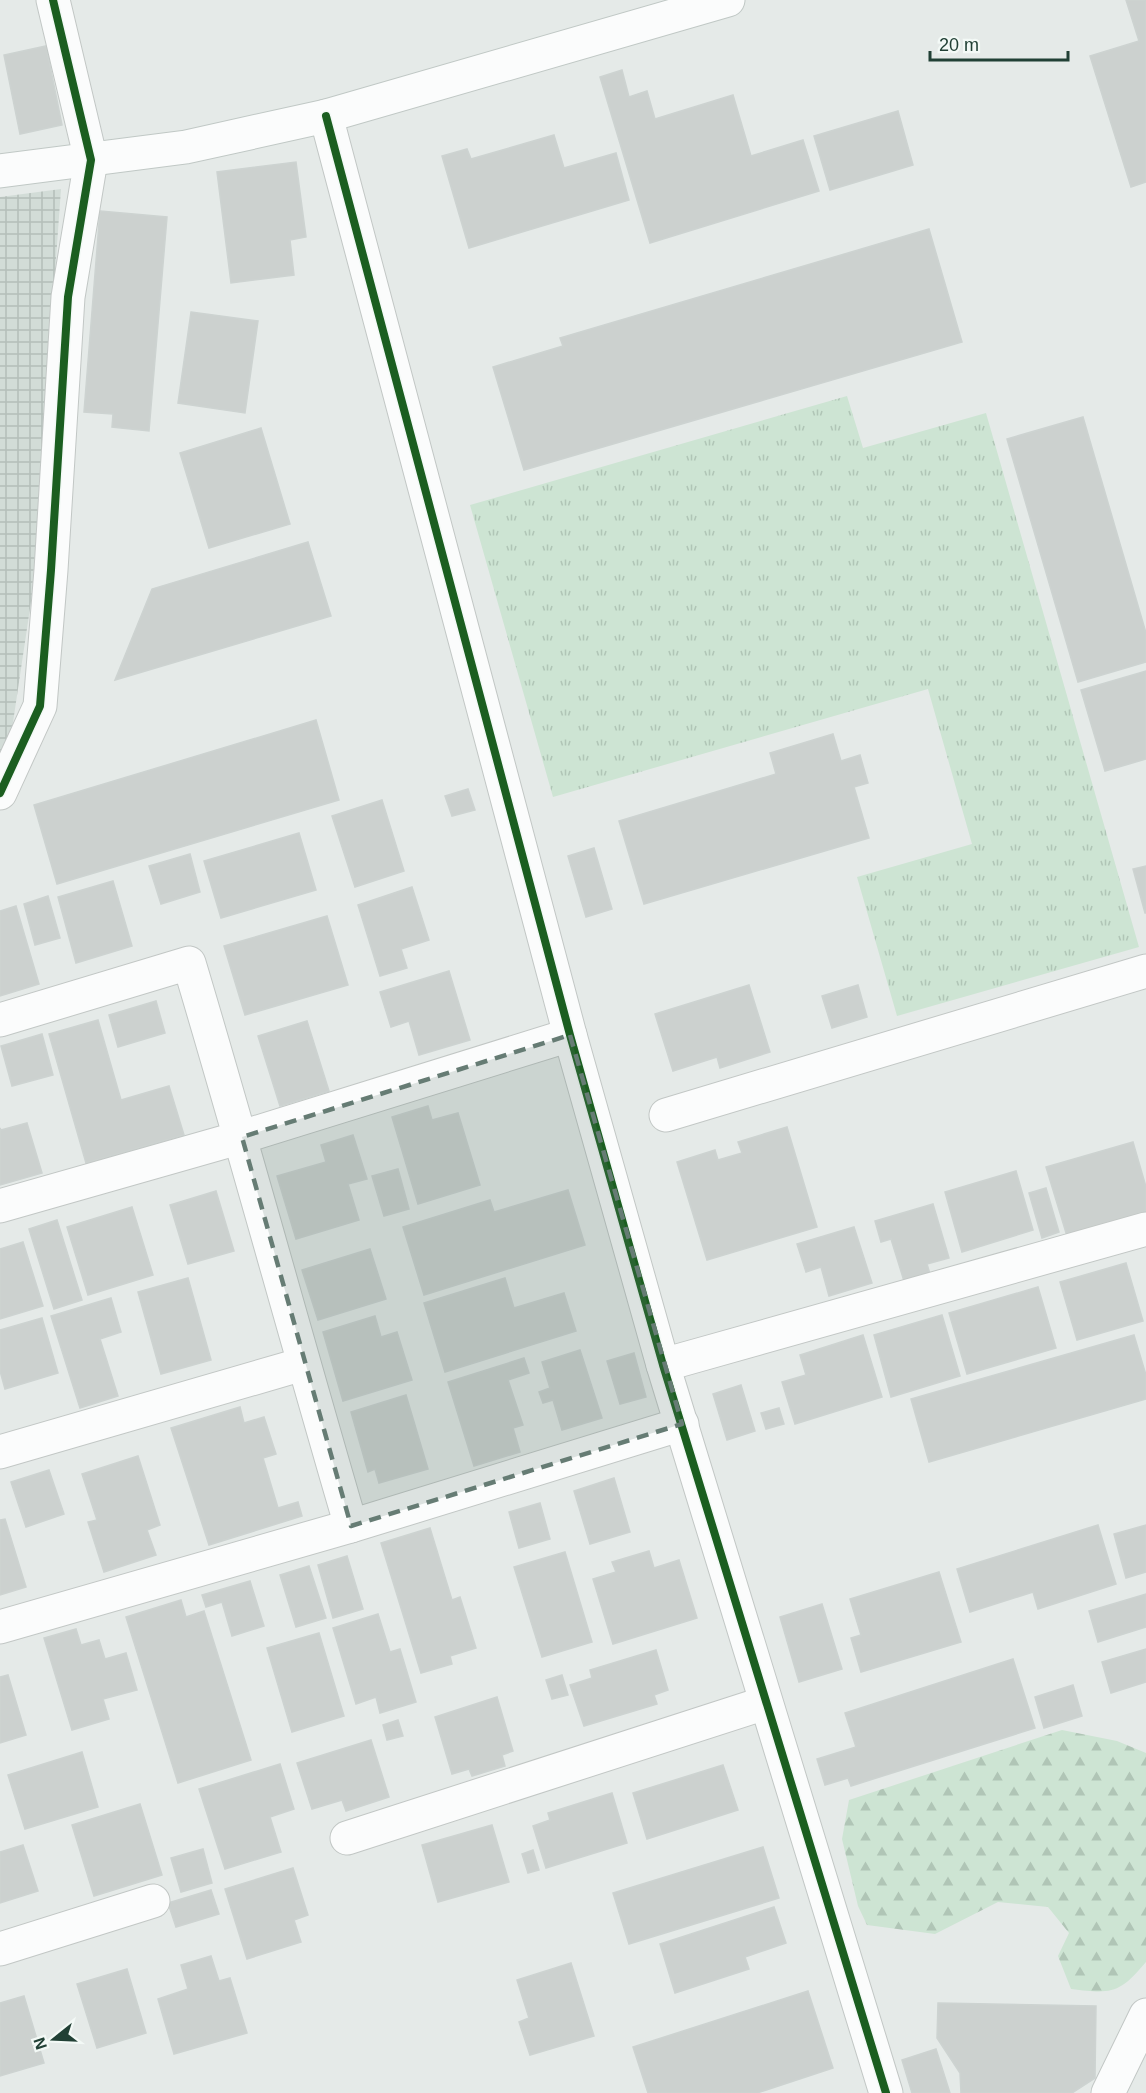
<svg xmlns="http://www.w3.org/2000/svg" width="1146" height="2093" font-family="Arial,sans-serif">
	<defs>
		<pattern id="industrial-grid" width="8" height="8" patternUnits="userSpaceOnUse" patternTransform="scale(1.5)"><rect width="8" height="8" fill="#d2dcd7"/><path d="M0 4h8M4 0v8" fill="none" stroke="#b4beb9"/></pattern>
		<pattern id="grass-tufts" width="24" height="20" patternUnits="userSpaceOnUse" patternTransform="scale(1.5)"><rect width="24" height="20" fill="#cde4d3"/><path d="M3 7l-1-3M5 7V3M7 7l1-3M15 17l-1-3M17 17v-4M19 17l1-3" fill="none" stroke="#b0c5b6"/></pattern>
		<pattern id="forest-firs" width="22" height="20" patternUnits="userSpaceOnUse" patternTransform="scale(1.5)"><rect width="22" height="20" fill="#cde4d3"/><path d="M5 1l3.5 6h-7zM16 11l3.5 6h-7z" fill="#b0c5b6"/></pattern>
	</defs>
	<rect width="100%" height="100%" fill="#e5eae8"/>
	<polygon fill="url(#industrial-grid)" points="61,189 32,595 12,729 0,752 0,197"/>
	<polygon fill="url(#grass-tufts)" points="847,396 863,448 986,413 1139,947 897,1016 857,877 972,844 928,689 553,797 470,505"/>
	<path fill="url(#forest-firs)" d="M1062,1730L1117,1741L1146,1753V1962C1119,1994 1112,1994 1071,1989L1058,1956L1069,1933L1048,1907L998,1902L935,1934L867,1925L858,1906L842,1839L849,1800Z"/>
	<g fill="#ccd1cf" stroke="#cdd3d1" stroke-width="1.5">
		<polygon points="1126,0 1146,0 1146,182 1131,187 1090,56 1139,41"/>
		<polygon points="46,46 62,125 20,134 4,55"/>
		<polygon points="622,70 629,97 647,91 655,119 733,95 751,156 803,140 819,191 650,243 600,77"/>
		<polygon points="898,111 913,165 830,190 814,136"/>
		<polygon points="554,135 564,168 616,153 629,200 469,248 442,156 467,149 471,159"/>
		<polygon points="296,162 306,237 290,240 294,275 231,283 217,172"/>
		<polygon points="100,211 167,217 149,431 112,427 113,414 84,412"/>
		<polygon points="929,229 962,342 524,470 493,367 563,346 560,338"/>
		<polygon points="191,312 258,321 245,413 178,403"/>
		<polygon points="1083,417 1146,633 1146,662 1078,682 1007,439"/>
		<polygon points="261,428 290,524 209,548 180,453"/>
		<polygon points="308,542 331,616 115,680 152,589"/>
		<polygon points="1146,671 1146,759 1105,771 1081,690"/>
		<polygon points="316,720 339,800 57,884 34,805"/>
		<polygon points="833,734 841,761 860,755 868,783 854,787 869,838 644,904 619,821 776,774 770,753"/>
		<polygon points="468,789 475,810 452,816 445,796"/>
		<polygon points="382,800 404,871 355,887 332,816"/>
		<polygon points="299,833 316,890 221,918 204,861"/>
		<polygon points="594,848 612,909 586,917 568,856"/>
		<polygon points="190,854 200,892 161,904 149,866"/>
		<polygon points="1146,866 1146,913 1145,913 1133,869"/>
		<polygon points="113,881 132,946 76,963 58,897"/>
		<polygon points="412,887 429,940 401,949 407,968 380,976 358,905"/>
		<polygon points="48,896 60,938 35,945 24,904"/>
		<polygon points="16,906 39,984 0,996 0,911"/>
		<polygon points="327,916 348,985 245,1015 224,946"/>
		<polygon points="449,971 470,1040 419,1055 409,1021 391,1027 380,992"/>
		<polygon points="749,985 770,1052 720,1068 717,1057 673,1071 655,1014"/>
		<polygon points="858,985 867,1017 832,1028 822,996"/>
		<polygon points="156,1001 165,1033 118,1047 109,1015"/>
		<polygon points="98,1020 121,1100 169,1086 184,1135 86,1163 49,1034"/>
		<polygon points="307,1021 329,1091 280,1106 258,1036"/>
		<polygon points="42,1034 53,1075 12,1086 1,1046"/>
		<polygon points="428,1106 432,1120 458,1113 480,1185 418,1204 392,1117"/>
		<polygon points="27,1123 42,1173 0,1185 0,1128 1,1130"/>
		<polygon points="787,1127 817,1227 707,1260 677,1162 715,1150 718,1160 742,1153 738,1142"/>
		<polygon points="353,1135 367,1179 348,1184 359,1220 296,1239 277,1176 326,1162 321,1145"/>
		<polygon points="1133,1142 1146,1187 1146,1213 1067,1236 1046,1167"/>
		<polygon points="398,1169 409,1209 384,1216 372,1176"/>
		<polygon points="1016,1171 1033,1230 962,1252 945,1192"/>
		<polygon points="1046,1188 1059,1232 1042,1238 1029,1193"/>
		<polygon points="568,1190 585,1245 424,1295 403,1227 490,1200 494,1212"/>
		<polygon points="216,1191 234,1251 188,1264 170,1205"/>
		<polygon points="933,1204 949,1258 927,1264 930,1274 904,1281 891,1239 881,1242 875,1221"/>
		<polygon points="132,1207 153,1275 88,1295 67,1227"/>
		<polygon points="57,1220 82,1300 54,1309 29,1229"/>
		<polygon points="854,1227 872,1283 829,1296 821,1267 806,1272 797,1244"/>
		<polygon points="23,1242 43,1306 0,1319 0,1249"/>
		<polygon points="370,1249 386,1299 318,1320 302,1270"/>
		<polygon points="1126,1263 1143,1321 1077,1340 1060,1282"/>
		<polygon points="188,1278 211,1360 161,1374 138,1292"/>
		<polygon points="505,1278 514,1308 564,1293 576,1331 445,1372 424,1303"/>
		<polygon points="1038,1287 1056,1348 967,1374 949,1313"/>
		<polygon points="111,1298 121,1332 100,1339 118,1396 80,1408 51,1316"/>
		<polygon points="942,1315 960,1376 891,1397 874,1335"/>
		<polygon points="375,1316 381,1337 397,1332 412,1380 343,1401 323,1332"/>
		<polygon points="42,1318 58,1373 5,1389 0,1371 0,1330"/>
		<polygon points="863,1335 882,1397 795,1424 782,1382 806,1375 800,1355"/>
		<polygon points="1134,1335 1146,1375 1146,1399 929,1462 911,1399"/>
		<polygon points="580,1350 602,1418 562,1430 553,1400 543,1403 539,1392 550,1388 542,1362"/>
		<polygon points="634,1353 646,1397 620,1404 607,1361"/>
		<polygon points="524,1358 529,1373 508,1380 523,1425 513,1428 520,1452 474,1466 448,1382"/>
		<polygon points="741,1385 755,1431 727,1440 713,1394"/>
		<polygon points="406,1395 428,1469 379,1483 375,1469 368,1472 351,1412"/>
		<polygon points="240,1407 244,1423 264,1417 276,1454 263,1458 278,1508 298,1502 302,1516 209,1545 171,1428"/>
		<polygon points="779,1408 784,1424 766,1429 761,1413"/>
		<polygon points="138,1456 160,1525 147,1530 156,1555 104,1572 88,1522 97,1520 82,1474"/>
		<polygon points="49,1470 64,1514 26,1527 11,1482"/>
		<polygon points="614,1478 630,1532 590,1544 574,1491"/>
		<polygon points="540,1503 550,1539 519,1548 509,1512"/>
		<polygon points="5,1519 26,1587 0,1595 0,1520"/>
		<polygon points="1098,1525 1116,1584 1038,1609 1033,1592 970,1612 957,1569"/>
		<polygon points="1146,1525 1146,1572 1126,1578 1114,1534"/>
		<polygon points="430,1528 452,1600 460,1597 476,1648 450,1656 452,1664 421,1673 381,1543"/>
		<polygon points="649,1551 654,1568 679,1560 697,1618 613,1644 593,1579 616,1572 612,1562"/>
		<polygon points="565,1552 592,1642 542,1657 514,1567"/>
		<polygon points="347,1556 363,1609 333,1618 318,1565"/>
		<polygon points="309,1566 326,1618 296,1627 280,1575"/>
		<polygon points="939,1572 961,1642 861,1672 851,1638 861,1635 850,1599"/>
		<polygon points="250,1581 264,1626 232,1636 222,1602 206,1607 202,1595"/>
		<polygon points="1146,1594 1146,1627 1098,1642 1089,1611"/>
		<polygon points="181,1600 186,1617 204,1611 251,1760 178,1783 126,1617"/>
		<polygon points="822,1604 842,1669 799,1682 780,1617"/>
		<polygon points="378,1614 390,1652 400,1649 416,1702 380,1713 376,1697 356,1704 333,1628"/>
		<polygon points="76,1629 81,1645 99,1640 105,1659 126,1653 137,1690 103,1699 109,1719 72,1730 44,1638"/>
		<polygon points="319,1633 344,1716 292,1732 267,1648"/>
		<polygon points="1146,1649 1146,1682 1111,1693 1102,1662"/>
		<polygon points="656,1650 668,1690 654,1695 657,1704 584,1726 570,1685 592,1678 590,1670"/>
		<polygon points="1013,1659 1035,1728 851,1786 848,1778 825,1785 817,1759 856,1747 845,1713"/>
		<polygon points="8,1675 26,1735 0,1743 0,1677"/>
		<polygon points="562,1675 568,1695 552,1699 546,1680"/>
		<polygon points="1073,1685 1082,1716 1044,1728 1035,1697"/>
		<polygon points="497,1697 513,1751 502,1755 505,1766 472,1776 469,1769 452,1774 435,1717"/>
		<polygon points="398,1720 403,1736 387,1740 383,1725"/>
		<polygon points="371,1740 389,1797 346,1811 342,1800 312,1809 297,1763"/>
		<polygon points="82,1752 98,1807 25,1829 8,1775"/>
		<polygon points="280,1764 294,1809 270,1817 281,1852 225,1869 199,1789"/>
		<polygon points="723,1765 738,1810 647,1839 633,1793"/>
		<polygon points="612,1793 627,1843 546,1868 533,1826 550,1820 548,1813"/>
		<polygon points="140,1804 162,1875 94,1896 72,1825"/>
		<polygon points="492,1825 509,1882 438,1902 422,1845"/>
		<polygon points="23,1845 38,1891 0,1903 0,1852"/>
		<polygon points="763,1847 779,1898 629,1944 613,1893"/>
		<polygon points="203,1849 212,1883 181,1892 171,1858"/>
		<polygon points="533,1850 539,1870 528,1873 522,1854"/>
		<polygon points="293,1868 308,1915 294,1920 301,1942 247,1959 225,1889"/>
		<polygon points="211,1890 219,1914 176,1927 168,1903"/>
		<polygon points="774,1907 786,1943 745,1957 749,1969 675,1993 660,1944"/>
		<polygon points="211,1956 219,1981 230,1978 247,2033 174,2054 158,1999 188,1989 181,1965"/>
		<polygon points="571,1963 594,2036 530,2055 519,2022 529,2018 517,1980"/>
		<polygon points="127,1969 146,2033 97,2048 77,1984"/>
		<polygon points="808,1991 833,2068 757,2093 648,2093 633,2047"/>
		<polygon points="24,1996 44,2063 0,2076 0,2003"/>
		<polygon points="938,2003 1096,2006 1095,2078 1072,2093 961,2093 960,2073 937,2038"/>
		<polygon points="936,2049 950,2093 912,2093 902,2060"/>
	</g>
	<g fill="none" stroke-linecap="round" stroke-linejoin="round">
		<defs>
			<g id="street">
				<polyline points="326,116 570,1035 663,1365 886,2093"/>
				<polyline points="0,793 40,706 51,570 68,297 91,160 53,0"/>
				<path d="M0,1020L189,963C245,1150 296,1339 351,1526"/>
				<polyline points="666,1115 1146,971"/>
				<polyline points="0,1206 242,1137 570,1035"/>
				<polyline points="663,1365 1146,1229"/>
				<polyline points="0,1452 303,1364"/>
				<polyline points="0,1627 351,1526 682,1424"/>
				<polyline points="347,1838 765,1703"/>
				<polyline points="0,1949 153,1901"/>
				<polyline points="1108,2093 1146,2015"/>
			</g>
			<polyline id="secondary" points="0,171 186,147 326,116 728,0"/>
		</defs>
		<use href="#street" stroke="#c2c7c5" stroke-width="35"/>
		<use href="#secondary" stroke="#c0c8c5" stroke-width="35"/>
		<use href="#street" stroke="#fbfcfc" stroke-width="33"/>
		<use href="#secondary" stroke="#fbfcfc" stroke-width="33"/>
		<defs>
			<g id="cycleway">
				<polyline points="326,116 570,1035 663,1365 886,2093"/>
				<polyline points="0,793 40,706 51,570 68,297 91,160 53,0"/>
			</g>
		</defs>
		<use href="#cycleway" stroke="#f3f9f6" stroke-width="11"/>
		<use href="#cycleway" stroke="#1b5e20" stroke-width="8"/>
	</g>
	<path fill="#667c74" fill-opacity="0.2" stroke="#667c74" stroke-width="4.5" stroke-dasharray="12 8" stroke-linejoin="round" d="M570,1035L682,1424L351,1526L242,1137Z"/>
	<g transform="translate(54 2039) rotate(252)" stroke="#f3f9f6" stroke-width="4.5" paint-order="stroke">
	<path d="M0-4.5L10 22L0 15L-10 22Z" fill="#214035"/>
	<text y="-9" font-size="16" font-weight="bold" text-anchor="middle" fill="#214035">N</text>
	</g>
	<path d="M930 51v9h138v-9" fill="none" stroke="#214035" stroke-width="3"/>
	<text x="939" y="51" font-size="18" fill="#214035" stroke="#f3f9f6" stroke-width="4.5" paint-order="stroke">20 m</text>
</svg>
